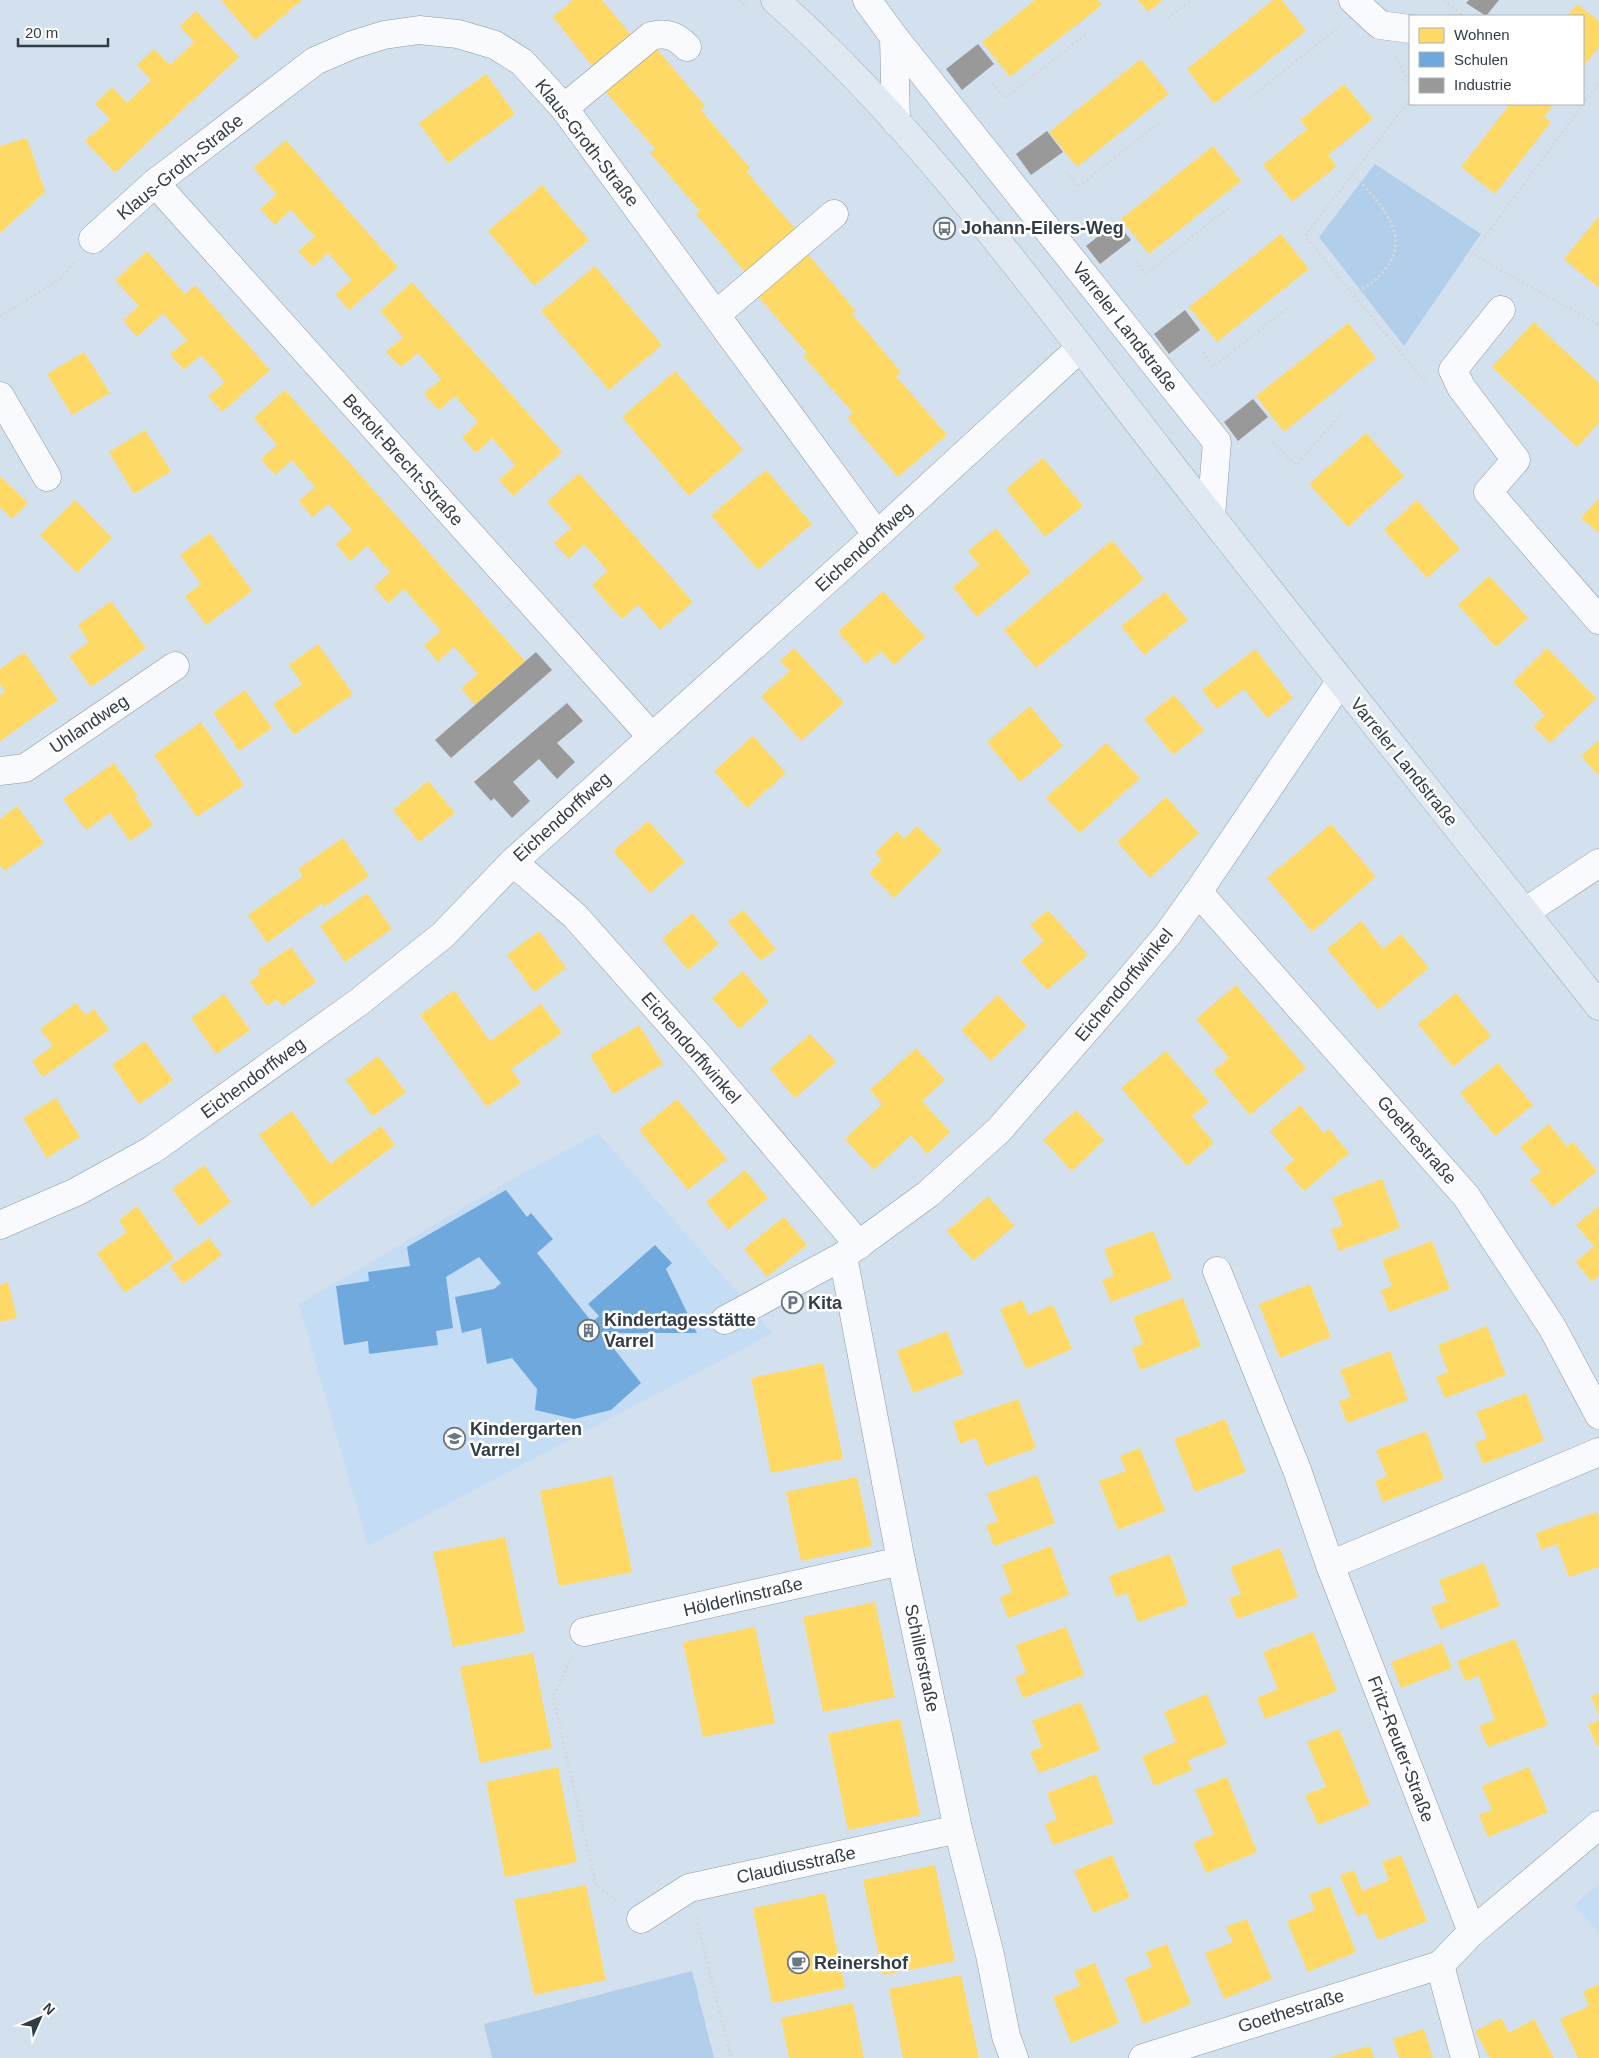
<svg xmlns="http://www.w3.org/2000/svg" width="1599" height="2058" font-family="Arial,sans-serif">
	<rect width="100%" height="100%" fill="#d3e1ef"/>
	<g fill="#c5ddf4">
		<polygon points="598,1133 773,1333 368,1546 299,1304 514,1178"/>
		<polygon points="1599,1884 1599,1933 1574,1905"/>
	</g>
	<g fill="#b1ceeb">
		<polygon points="1375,164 1481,234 1404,346 1319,237"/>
		<polygon points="692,1971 714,2058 492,2058 484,2024"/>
	</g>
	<g fill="#ffd966">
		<polygon points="221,0 302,0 255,40"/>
		<polygon points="573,0 602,0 632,36 594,68 553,17"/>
		<polygon points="1035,0 1098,0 1102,5 1010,77 982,42"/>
		<polygon points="1138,0 1163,0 1148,12"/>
		<polygon points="1273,0 1282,0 1306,31 1214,104 1187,69"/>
		<polygon points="1577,4 1599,21 1599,47 1583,67 1583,16 1567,16"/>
		<polygon points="196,11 239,57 115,173 85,141 110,119 95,104 112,87 127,103 151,80 137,65 154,49 170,65 194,42 180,26"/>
		<polygon points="656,48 705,106 701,110 750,168 746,171 796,230 745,272 696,214 700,211 650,153 655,149 605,91"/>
		<polygon points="1141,59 1169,94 1077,167 1049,132"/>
		<polygon points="486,74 515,114 448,163 419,123"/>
		<polygon points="1344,84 1373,119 1328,155 1337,166 1292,202 1263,165 1307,129 1300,120"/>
		<polygon points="1510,104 1554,104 1544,117 1551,122 1495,194 1461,167"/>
		<polygon points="27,138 45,192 0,233 0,146"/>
		<polygon points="286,140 398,267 349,310 335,294 352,280 328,253 313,267 298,251 315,237 291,210 275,225 260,209 277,194 253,168"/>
		<polygon points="1213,146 1241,181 1149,254 1121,219"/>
		<polygon points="542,185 589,240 534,286 488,231"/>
		<polygon points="1599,216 1599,288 1564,259"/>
		<polygon points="1281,234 1309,269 1217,342 1189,307"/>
		<polygon points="147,251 185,294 195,285 270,370 222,412 208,396 225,382 201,355 184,370 170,354 187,340 163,313 137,337 123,320 139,306 115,280"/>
		<polygon points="806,252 856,311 852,314 901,372 896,376 947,435 898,477 847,418 853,413 803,356 807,353 756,294"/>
		<polygon points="595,266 662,345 609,390 541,311"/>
		<polygon points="412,282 562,452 513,496 499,480 515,465 492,438 476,453 462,437 478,422 455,396 439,410 424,394 441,379 418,353 401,367 386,352 403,337 380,311"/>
		<polygon points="1534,322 1599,383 1599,423 1577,447 1492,367"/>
		<polygon points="1348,323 1376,358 1284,432 1256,396"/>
		<polygon points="84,352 110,393 72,415 47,374"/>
		<polygon points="675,371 743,450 689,496 622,417"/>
		<polygon points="285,390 525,661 475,705 461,688 478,674 454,647 438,662 424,645 441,631 404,589 388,603 374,587 390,572 367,546 350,561 336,544 352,530 329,504 312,517 299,501 315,487 292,460 275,475 261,459 277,445 254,418"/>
		<polygon points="145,430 171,471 134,494 109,452"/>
		<polygon points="1366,433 1404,476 1348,527 1309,484"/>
		<polygon points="1043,458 1083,506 1045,537 1006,489"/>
		<polygon points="766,470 812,524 758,570 711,515"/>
		<polygon points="579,473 693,602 660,630 638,605 622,619 606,602 592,585 608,571 584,544 569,559 554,543 571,528 547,502"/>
		<polygon points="0,476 28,503 12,519 0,507"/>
		<polygon points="1599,498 1599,533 1581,518"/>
		<polygon points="75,500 112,538 77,573 40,535"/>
		<polygon points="1417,500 1460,549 1427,578 1384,530"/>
		<polygon points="996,528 1031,572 977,617 953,587 979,565 968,551"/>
		<polygon points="210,533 252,591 206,625 185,596 201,584 180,555"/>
		<polygon points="1112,540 1144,579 1036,668 1004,630"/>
		<polygon points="1489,576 1528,618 1496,647 1458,605"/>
		<polygon points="883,591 925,637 894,665 881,651 866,664 838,632"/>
		<polygon points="1165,592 1188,620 1144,655 1121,626"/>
		<polygon points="111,601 146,648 91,687 69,656 89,642 78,625"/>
		<polygon points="318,644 353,694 294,735 273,704 302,684 289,665"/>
		<polygon points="794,648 844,703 801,741 761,696 790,671 780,661"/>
		<polygon points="1547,648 1596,698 1550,743 1533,726 1545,715 1513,682"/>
		<polygon points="1255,649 1293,698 1267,718 1244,689 1217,709 1202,690"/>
		<polygon points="24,652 58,700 0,741 0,695 5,691 0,684 0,669"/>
		<polygon points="245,690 272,728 239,751 213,713"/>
		<polygon points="1174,695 1204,730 1173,755 1144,719"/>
		<polygon points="1030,706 1063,746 1020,782 987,742"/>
		<polygon points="201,722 244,785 197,817 154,755"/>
		<polygon points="753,736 786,773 747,808 714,771"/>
		<polygon points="1599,740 1599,776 1581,756"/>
		<polygon points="1106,743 1140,778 1080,833 1046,798"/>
		<polygon points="114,763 138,796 135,798 153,825 130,841 110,813 86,830 63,799"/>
		<polygon points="428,781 455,813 419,842 393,810"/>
		<polygon points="1166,797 1199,833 1150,878 1117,842"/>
		<polygon points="17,806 44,843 4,871 0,865 0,819"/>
		<polygon points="648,821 685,862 650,893 613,851"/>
		<polygon points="1331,824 1376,877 1312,932 1267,878"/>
		<polygon points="917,826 942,850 894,898 869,873 882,859 875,853 897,831 904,839"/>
		<polygon points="343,838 369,876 324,907 322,903 267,943 248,915 303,876 298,869"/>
		<polygon points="367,893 392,929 345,962 320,926"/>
		<polygon points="743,910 776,949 761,961 728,922"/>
		<polygon points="1048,910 1088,955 1047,990 1021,961 1044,941 1030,925"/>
		<polygon points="692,913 719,944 688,970 662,939"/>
		<polygon points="1361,921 1383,949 1401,934 1429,968 1378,1010 1327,949"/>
		<polygon points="539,931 566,968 534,992 507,955"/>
		<polygon points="291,947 316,982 282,1006 277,999 267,1006 250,982 260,974 258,970"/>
		<polygon points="743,971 769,1002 739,1029 712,998"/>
		<polygon points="1236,985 1306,1068 1250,1115 1213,1071 1229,1058 1196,1019"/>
		<polygon points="454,990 490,1041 541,1004 562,1033 511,1069 521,1083 487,1107 420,1015"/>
		<polygon points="1456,993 1491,1036 1453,1067 1418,1024"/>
		<polygon points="224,994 250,1030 216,1054 191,1018"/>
		<polygon points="998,995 1027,1026 991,1061 961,1030"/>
		<polygon points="76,1003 85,1015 94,1009 109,1030 43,1077 32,1061 53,1046 40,1029"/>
		<polygon points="639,1025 663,1064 613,1094 590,1055"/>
		<polygon points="810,1034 836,1062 795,1098 770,1069"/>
		<polygon points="145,1041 173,1080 139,1104 112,1065"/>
		<polygon points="916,1048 945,1080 922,1101 950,1132 927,1154 911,1135 874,1170 845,1139 882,1104 870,1090"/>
		<polygon points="1166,1051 1209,1102 1192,1116 1214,1143 1187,1166 1121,1088"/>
		<polygon points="378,1056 406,1092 373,1116 346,1080"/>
		<polygon points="1498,1063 1533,1105 1495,1136 1460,1093"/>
		<polygon points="56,1098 80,1137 47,1158 23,1118"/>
		<polygon points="677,1099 727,1159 688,1190 639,1130"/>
		<polygon points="1300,1105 1324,1133 1329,1129 1349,1153 1304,1191 1284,1168 1294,1160 1270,1131"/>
		<polygon points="1076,1110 1104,1140 1072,1171 1043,1140"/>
		<polygon points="292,1111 330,1164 381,1126 395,1145 312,1207 259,1135"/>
		<polygon points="1549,1124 1567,1147 1573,1142 1597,1171 1553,1207 1530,1180 1541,1171 1520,1147"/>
		<polygon points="204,1165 231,1202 199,1226 172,1189"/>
		<polygon points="745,1170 768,1198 728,1230 706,1202"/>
		<polygon points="1382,1179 1400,1228 1339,1251 1331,1230 1343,1225 1332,1198"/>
		<polygon points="988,1196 1014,1226 973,1261 947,1231"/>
		<polygon points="137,1206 174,1258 125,1293 97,1253 127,1232 119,1220"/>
		<polygon points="1599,1206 1599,1276 1592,1282 1576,1262 1594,1246 1576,1225"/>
		<polygon points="784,1217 807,1245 767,1277 744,1249"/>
		<polygon points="1153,1231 1172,1279 1111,1302 1102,1280 1114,1276 1104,1249"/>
		<polygon points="209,1238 222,1255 183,1284 170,1266"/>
		<polygon points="1432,1241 1450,1289 1389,1312 1381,1291 1392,1286 1382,1260"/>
		<polygon points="8,1282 17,1318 0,1322 0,1285"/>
		<polygon points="1310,1284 1331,1337 1280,1358 1259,1304"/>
		<polygon points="1183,1298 1201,1346 1140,1370 1132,1348 1143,1344 1133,1317"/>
		<polygon points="1022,1300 1028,1315 1053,1305 1072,1349 1026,1369 1000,1309"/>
		<polygon points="1487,1326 1506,1375 1445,1398 1436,1377 1448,1372 1438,1345"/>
		<polygon points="947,1331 963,1374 913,1393 897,1351"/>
		<polygon points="1390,1351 1408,1400 1347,1423 1339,1401 1351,1397 1340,1370"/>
		<polygon points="823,1363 843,1459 771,1473 751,1378"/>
		<polygon points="1526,1393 1544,1441 1483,1464 1475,1443 1487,1438 1476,1412"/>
		<polygon points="1018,1399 1036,1448 986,1466 976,1438 960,1444 953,1422"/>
		<polygon points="1225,1419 1246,1472 1195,1492 1174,1439"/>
		<polygon points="1426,1431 1444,1479 1383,1502 1375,1481 1387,1476 1376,1450"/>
		<polygon points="1140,1448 1165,1511 1118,1530 1099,1481 1126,1471 1120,1456"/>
		<polygon points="1037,1475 1055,1523 994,1546 986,1525 998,1521 987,1494"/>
		<polygon points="612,1476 632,1572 559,1586 540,1491"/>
		<polygon points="857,1477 872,1546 801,1561 786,1492"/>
		<polygon points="1597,1512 1599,1517 1599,1567 1569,1577 1557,1544 1541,1550 1536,1533"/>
		<polygon points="505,1537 525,1632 453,1647 433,1552"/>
		<polygon points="1051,1546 1069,1595 1008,1618 1000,1597 1012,1592 1002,1565"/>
		<polygon points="1280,1548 1298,1597 1237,1619 1229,1598 1241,1594 1230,1567"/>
		<polygon points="1170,1554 1188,1604 1138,1622 1127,1593 1116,1597 1109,1576"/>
		<polygon points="1484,1563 1500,1606 1440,1629 1431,1607 1447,1601 1439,1580"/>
		<polygon points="875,1602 895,1697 823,1712 803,1617"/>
		<polygon points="755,1627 775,1723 703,1737 683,1642"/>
		<polygon points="1066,1627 1084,1675 1023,1698 1015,1677 1026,1673 1016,1645"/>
		<polygon points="1313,1632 1337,1691 1265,1719 1257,1698 1278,1689 1263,1652"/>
		<polygon points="1515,1639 1548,1725 1488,1747 1479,1726 1495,1720 1479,1676 1465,1681 1457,1661"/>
		<polygon points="1442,1643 1452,1668 1401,1688 1391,1662"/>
		<polygon points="533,1653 552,1748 480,1763 460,1667"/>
		<polygon points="1599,1693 1599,1716 1591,1696"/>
		<polygon points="1207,1694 1227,1744 1188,1760 1192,1770 1154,1786 1142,1756 1176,1742 1164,1712"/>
		<polygon points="1081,1702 1100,1750 1039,1773 1030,1752 1042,1747 1032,1721"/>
		<polygon points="900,1719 920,1815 848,1830 828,1734"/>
		<polygon points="1599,1720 1599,1746 1597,1746 1588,1725"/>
		<polygon points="1339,1729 1370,1804 1318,1825 1305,1795 1326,1787 1307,1742"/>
		<polygon points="558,1767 577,1862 505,1877 486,1782"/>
		<polygon points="1529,1767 1548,1812 1488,1837 1479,1815 1492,1810 1482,1786"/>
		<polygon points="1096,1774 1114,1823 1053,1845 1045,1824 1057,1820 1047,1793"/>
		<polygon points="1227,1777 1257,1852 1206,1873 1193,1843 1214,1834 1195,1790"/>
		<polygon points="1112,1855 1130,1897 1093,1913 1074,1871"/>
		<polygon points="1401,1855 1427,1921 1378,1940 1366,1913 1357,1916 1340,1875 1354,1870 1362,1891 1389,1880 1382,1862"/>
		<polygon points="935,1865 955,1961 883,1975 863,1880"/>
		<polygon points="586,1885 606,1980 534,1995 514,1900"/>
		<polygon points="1330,1886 1356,1952 1308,1972 1287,1921 1315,1910 1309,1895"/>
		<polygon points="825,1893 845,1988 772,2003 753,1908"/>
		<polygon points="1247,1919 1272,1979 1224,1999 1205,1953 1233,1942 1226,1927"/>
		<polygon points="1167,1944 1191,2004 1143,2024 1125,1978 1152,1967 1146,1952"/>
		<polygon points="1095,1963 1119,2023 1071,2043 1053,1997 1080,1986 1074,1971"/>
		<polygon points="961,1975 979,2058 903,2058 889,1989"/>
		<polygon points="1599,1984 1599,2058 1578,2058 1560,2019 1589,2006 1583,1992"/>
		<polygon points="853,2003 864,2058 789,2058 781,2018"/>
		<polygon points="1501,2018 1509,2033 1534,2019 1554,2058 1490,2058 1475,2031"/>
		<polygon points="1424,2029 1433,2058 1399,2058 1393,2039"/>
		<polygon points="1370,2046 1374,2058 1330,2058 1338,2055"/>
	</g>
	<polygon fill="#6fa8dc" points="506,1190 527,1217 531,1213 553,1239 537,1253 592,1322 599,1316 588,1304 655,1245 672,1263 666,1269 697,1333 616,1333 607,1340 641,1383 611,1410 574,1419 535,1410 537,1389 512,1358 487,1364 481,1328 462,1333 455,1297 494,1289 501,1283 479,1257 446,1277 453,1328 436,1331 438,1345 369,1354 368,1341 344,1345 336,1286 369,1281 368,1272 410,1266 407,1247"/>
	<g fill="#999">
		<polygon points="1469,0 1499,0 1486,16 1466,3"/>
		<polygon points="978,44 994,64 962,90 946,69"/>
		<polygon points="1047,131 1063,152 1031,175 1016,154"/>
		<polygon points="1116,222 1131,240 1100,264 1086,246"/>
		<polygon points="1185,310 1200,330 1169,354 1154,334"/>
		<polygon points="1253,399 1268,417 1238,441 1224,422"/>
		<polygon points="536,652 552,670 451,758 435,740"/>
		<polygon points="567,703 583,721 557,743 575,762 557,779 539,759 513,782 530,801 512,818 494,798 491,801 474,782"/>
	</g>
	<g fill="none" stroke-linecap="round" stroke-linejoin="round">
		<defs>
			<g id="minor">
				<polyline points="867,0 894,37 1217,442 1211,516"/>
				<polyline points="1353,0 1380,25 1410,29"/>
				<polyline points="894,37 896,122"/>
				<path d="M564,108L651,36C667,32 676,36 687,47"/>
				<polyline points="155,183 651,736"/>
				<polyline points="93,239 155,183 315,61 352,45 384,35 419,30 458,34 495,45 522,62 564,108 877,535"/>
				<polyline points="1501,310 1453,370 1461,387 1516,460 1488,492 1599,620"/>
				<polyline points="717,314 834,214"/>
				<polyline points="0,396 47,477"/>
				<polyline points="0,771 25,768 175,666"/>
				<polyline points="513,862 575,916 700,1057 859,1245"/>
				<polyline points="1198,892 1466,1196 1552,1327 1599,1415"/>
				<polyline points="1525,912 1599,863"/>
				<polyline points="0,1225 76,1192 152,1150 359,1002 443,935 513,862 877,535 1080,348"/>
				<polyline points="843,1256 901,1561 958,1829 990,1955 1006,2036 1014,2058"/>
				<polyline points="1217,1271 1297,1470 1330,1565"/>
				<polyline points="725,1320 843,1256 928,1194 999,1130 1126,984 1168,934 1198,892 1340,682"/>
				<polyline points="584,1632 901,1561"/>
				<polyline points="641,1919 689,1888 958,1829"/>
				<polyline points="1472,1932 1330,1565 1599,1452"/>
				<polyline points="1440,1965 1472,1932 1599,1825"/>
				<polyline points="1143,2058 1440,1965 1465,2058"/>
			</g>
			<path id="major" d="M775,0C922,130 1041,298 1161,452C1305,638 1453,821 1599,1006"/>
		</defs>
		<use href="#minor" stroke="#8d98a3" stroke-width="29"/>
		<use href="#major" stroke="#9aacbe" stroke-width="29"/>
		<g stroke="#d3d8db" stroke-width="3" stroke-dasharray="2.5 2.5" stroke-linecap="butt">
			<polyline points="739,0 746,6"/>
			<polyline points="1444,0 1464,16"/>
			<polyline points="1168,18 1191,0"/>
			<polyline points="1396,57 1410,86"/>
			<polyline points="992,83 1005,98 1086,34"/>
			<polyline points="1599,83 1472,254 1599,325"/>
			<polyline points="1249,99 1340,26"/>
			<polyline points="1410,99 1305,236 1425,382"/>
			<polyline points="1066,172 1078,187 1161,121"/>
			<path d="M1352,174C1373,195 1408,229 1391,261C1383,276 1367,286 1354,295"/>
			<polyline points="1136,261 1146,274 1229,207"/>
			<polyline points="0,316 60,279 75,261"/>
			<polyline points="1203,352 1213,367 1289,307"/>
			<polyline points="1272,442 1296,465 1342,413"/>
			<polyline points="572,1657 553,1697 596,1885 619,1902"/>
			<polyline points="696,1918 731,2058"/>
		</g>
		<use href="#minor" stroke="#f8fafd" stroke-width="28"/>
		<use href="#major" stroke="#e0e9f1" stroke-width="28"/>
	</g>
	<defs>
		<symbol id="bus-ring" viewBox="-11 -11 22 22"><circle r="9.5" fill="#fff" stroke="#6a7681" stroke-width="1.5"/><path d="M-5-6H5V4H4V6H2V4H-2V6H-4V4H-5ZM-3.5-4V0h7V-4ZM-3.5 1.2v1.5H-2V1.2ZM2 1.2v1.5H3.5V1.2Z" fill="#6a7681"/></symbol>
		<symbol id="parking-ring" viewBox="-11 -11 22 22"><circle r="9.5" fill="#fff" stroke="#6a7681" stroke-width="1.5"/><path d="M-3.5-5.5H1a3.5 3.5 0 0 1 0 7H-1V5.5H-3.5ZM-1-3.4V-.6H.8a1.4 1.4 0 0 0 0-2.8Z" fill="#6a7681"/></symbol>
		<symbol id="building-ring" viewBox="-11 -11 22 22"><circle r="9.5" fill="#fff" stroke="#6a7681" stroke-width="1.5"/><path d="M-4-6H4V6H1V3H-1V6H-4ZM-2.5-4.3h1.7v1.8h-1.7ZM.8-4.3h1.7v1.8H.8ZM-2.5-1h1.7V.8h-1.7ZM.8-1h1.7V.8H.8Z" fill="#6a7681"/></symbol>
		<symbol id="school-ring" viewBox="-11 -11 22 22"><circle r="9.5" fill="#fff" stroke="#6a7681" stroke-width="1.5"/><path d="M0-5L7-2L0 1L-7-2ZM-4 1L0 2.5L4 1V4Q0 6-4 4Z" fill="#6a7681"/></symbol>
		<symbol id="cafe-ring" viewBox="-11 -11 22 22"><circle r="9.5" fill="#fff" stroke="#6a7681" stroke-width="1.5"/><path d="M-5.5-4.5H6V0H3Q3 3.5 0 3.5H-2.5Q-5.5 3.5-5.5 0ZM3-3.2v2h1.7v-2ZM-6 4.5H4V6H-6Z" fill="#6a7681"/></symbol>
	</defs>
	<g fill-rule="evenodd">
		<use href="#bus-ring" x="932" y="216" width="25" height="25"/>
		<use href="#parking-ring" x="780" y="1290" width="25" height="25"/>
		<use href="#building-ring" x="576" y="1318" width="25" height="25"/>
		<use href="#school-ring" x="442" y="1426" width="25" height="25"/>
		<use href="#cafe-ring" x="786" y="1950" width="25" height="25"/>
	</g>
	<g text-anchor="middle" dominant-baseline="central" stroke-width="5" stroke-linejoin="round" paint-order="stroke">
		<g font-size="18" fill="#313c46" stroke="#fff">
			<text transform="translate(587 143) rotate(52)">Klaus-Groth-Straße</text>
			<text transform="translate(180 167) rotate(-39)">Klaus-Groth-Straße</text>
			<text transform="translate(1125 327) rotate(52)">Varreler Landstraße</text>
			<text transform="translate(403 460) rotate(48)">Bertolt-Brecht-Straße</text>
			<text transform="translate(864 547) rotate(-42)">Eichendorffweg</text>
			<text transform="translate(89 724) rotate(-34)">Uhlandweg</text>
			<text transform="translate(1404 762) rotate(51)">Varreler Landstraße</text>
			<text transform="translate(562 817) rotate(-42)">Eichendorffweg</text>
			<text transform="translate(1124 985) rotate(-50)">Eichendorffwinkel</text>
			<text transform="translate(691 1048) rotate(49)">Eichendorffwinkel</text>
			<text transform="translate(253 1078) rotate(-36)">Eichendorffweg</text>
			<text transform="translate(1417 1140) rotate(49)">Goethestraße</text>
			<text transform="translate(743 1597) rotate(-13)">Hölderlinstraße</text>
			<text transform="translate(922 1658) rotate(78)">Schillerstraße</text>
			<text transform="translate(1401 1749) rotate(69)">Fritz-Reuter-Straße</text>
			<text transform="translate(796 1865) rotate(-12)">Claudiusstraße</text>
			<text transform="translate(1291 2011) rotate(-17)">Goethestraße</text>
		</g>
		<g font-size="18" font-weight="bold" fill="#313c46" stroke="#fff" text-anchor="start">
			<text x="961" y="228">Johann-Eilers-Weg</text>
			<text x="808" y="1303">Kita</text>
			<text x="604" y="1320">Kindertagesstätte<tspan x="604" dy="21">Varrel</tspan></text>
			<text x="470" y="1429">Kindergarten<tspan x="470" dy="21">Varrel</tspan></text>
			<text x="814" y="1963">Reinershof</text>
		</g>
	</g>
	<rect x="1409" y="15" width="175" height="90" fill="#ffffff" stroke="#adb1b5"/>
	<rect x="1419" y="28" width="25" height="15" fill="#ffd966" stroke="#adb1b5"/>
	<text x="1454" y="40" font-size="15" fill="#313c46">Wohnen</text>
	<rect x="1419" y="52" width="25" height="15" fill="#6fa8dc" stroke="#adb1b5"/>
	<text x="1454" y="65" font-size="15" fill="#313c46">Schulen</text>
	<rect x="1419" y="78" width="25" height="15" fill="#999999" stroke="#adb1b5"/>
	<text x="1454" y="90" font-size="15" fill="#313c46">Industrie</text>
	<g transform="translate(40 2018) rotate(45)" stroke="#ffffff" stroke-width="4" paint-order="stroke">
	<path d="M0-4L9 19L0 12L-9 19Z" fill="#313c46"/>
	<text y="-8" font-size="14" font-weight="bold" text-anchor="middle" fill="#313c46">N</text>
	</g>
	<path d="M18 38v8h90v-8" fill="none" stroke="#313c46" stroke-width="2.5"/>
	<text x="25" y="38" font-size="15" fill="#313c46" stroke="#ffffff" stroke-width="4" paint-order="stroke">20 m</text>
</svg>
